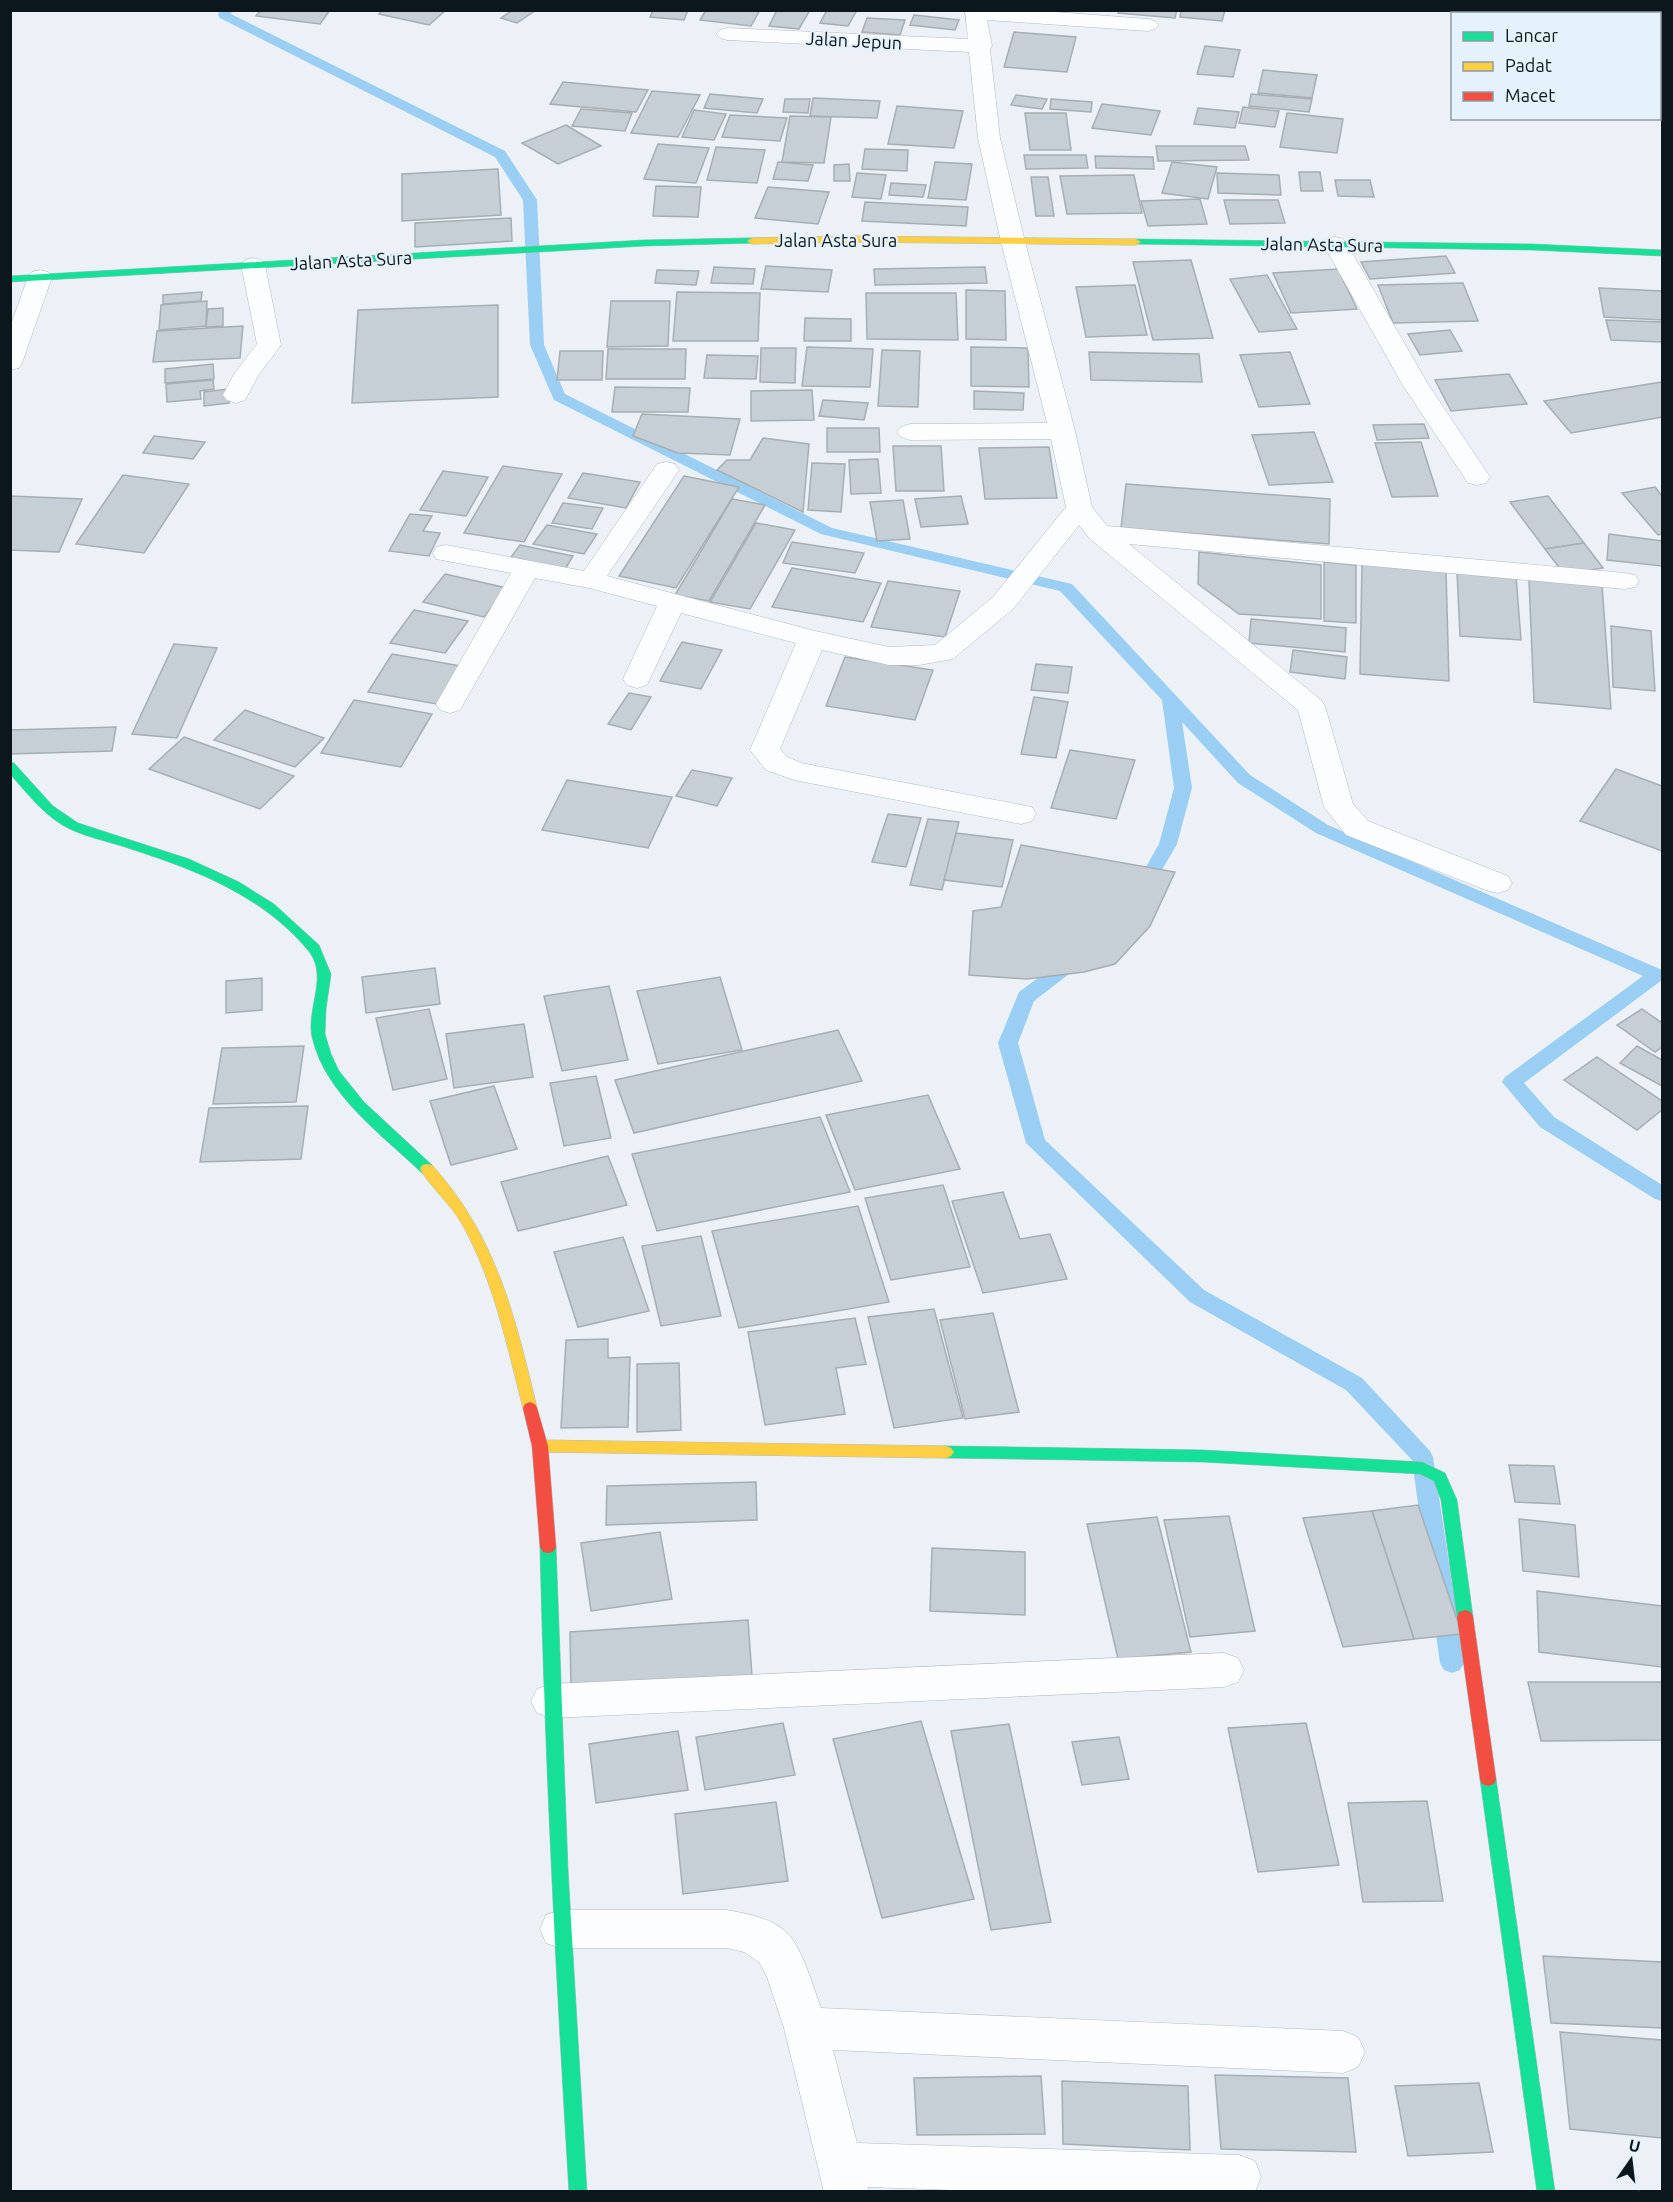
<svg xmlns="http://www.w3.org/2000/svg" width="1673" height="2202" font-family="Ubuntu,sans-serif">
	<rect width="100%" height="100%" fill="#ebf1f6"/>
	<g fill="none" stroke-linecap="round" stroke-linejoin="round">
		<g fill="#9acef3" fill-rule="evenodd">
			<polygon points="220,10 232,10 231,14 505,151 537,200 544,345 565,394 832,528 1072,584 1250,775 1328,825 1662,970 1662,980 1524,1083 1554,1117 1662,1185 1662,1201 1655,1199 1540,1127 1502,1082 1505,1077 1643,976 1316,833 1238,783 1182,722 1192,788 1177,844 1148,894 1136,894 1133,890 1159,844 1174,788 1162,700 1060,591 821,534 554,400 530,345 523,200 495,157 220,18 218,15"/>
			<polygon points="1075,954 1082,956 1084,960 1082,964 1034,1001 1018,1043 1045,1140 1204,1290 1362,1378 1430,1451 1433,1457 1464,1663 1460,1670 1452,1673 1444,1670 1440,1663 1412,1460 1346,1390 1190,1302 1026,1143 998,1043 1019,992 1068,956"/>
		</g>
	</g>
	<g fill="#c7cfd6" stroke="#a6aeb4" stroke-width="1.5">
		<polygon points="261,10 330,10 320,24 256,16"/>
		<polygon points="383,10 446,10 429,25 379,14"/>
		<polygon points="513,10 536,10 517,23 501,18"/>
		<polygon points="653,10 688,10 684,20 650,17"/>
		<polygon points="706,10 760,10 751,26 700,20"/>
		<polygon points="777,10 810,10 799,29 769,26"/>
		<polygon points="827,10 857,10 848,26 820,23"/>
		<polygon points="1119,10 1177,10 1175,18 1118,13"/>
		<polygon points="1181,10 1225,10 1222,21 1180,17"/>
		<polygon points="914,15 959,20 955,30 910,25"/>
		<polygon points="867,18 905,20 900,35 862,32"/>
		<polygon points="1014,32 1076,37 1067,72 1004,67"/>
		<polygon points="1205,46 1240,50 1233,77 1197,74"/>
		<polygon points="1263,70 1317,75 1312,98 1258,93"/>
		<polygon points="563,82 648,90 636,112 550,104"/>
		<polygon points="652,91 700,95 678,137 631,133"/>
		<polygon points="710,94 763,99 757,113 704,108"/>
		<polygon points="1251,94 1312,99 1309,112 1249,106"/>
		<polygon points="1016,95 1047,99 1042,109 1011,105"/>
		<polygon points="813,98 880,101 877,118 810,116"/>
		<polygon points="785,99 810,99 808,113 783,112"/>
		<polygon points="1051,99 1092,102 1091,112 1050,109"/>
		<polygon points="1102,104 1160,111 1151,135 1092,128"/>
		<polygon points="897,106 963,111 954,148 888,144"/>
		<polygon points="1243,107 1279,111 1275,127 1239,123"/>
		<polygon points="1198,108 1239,112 1235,128 1194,124"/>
		<polygon points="581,109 632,113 625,131 572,126"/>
		<polygon points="694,110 726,114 714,140 682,137"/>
		<polygon points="1025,113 1066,113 1071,150 1030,150"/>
		<polygon points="1287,113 1343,119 1337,153 1280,147"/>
		<polygon points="730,115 787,118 780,141 722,137"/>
		<polygon points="790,116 831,117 824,163 782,162"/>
		<polygon points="566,125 601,146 558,164 522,143"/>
		<polygon points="658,144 709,148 696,183 644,179"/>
		<polygon points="1156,146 1245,146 1249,160 1158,161"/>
		<polygon points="716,147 765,150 757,183 707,180"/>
		<polygon points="865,149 908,150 907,171 862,169"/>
		<polygon points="1024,155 1086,155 1088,168 1026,169"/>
		<polygon points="1095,156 1153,157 1154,169 1096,168"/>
		<polygon points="778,162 813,165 808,181 773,179"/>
		<polygon points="935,162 972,164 966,200 928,198"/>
		<polygon points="1172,162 1217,167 1208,199 1162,193"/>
		<polygon points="849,164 850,181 834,181 834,165"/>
		<polygon points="498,169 501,215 402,221 402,174"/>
		<polygon points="1299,172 1320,172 1323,191 1301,191"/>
		<polygon points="857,173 886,175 881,199 852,197"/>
		<polygon points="1217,173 1279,175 1281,195 1218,193"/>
		<polygon points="1134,175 1142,213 1067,214 1060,176"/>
		<polygon points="1031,177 1048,177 1054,216 1036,216"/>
		<polygon points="1335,180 1370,180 1374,197 1338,196"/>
		<polygon points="891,183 926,185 923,197 889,195"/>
		<polygon points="656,186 701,187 698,217 653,216"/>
		<polygon points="768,187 829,192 818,224 755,218"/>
		<polygon points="1200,199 1207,224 1148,226 1141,201"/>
		<polygon points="1224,200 1278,200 1285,223 1230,224"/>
		<polygon points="865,202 968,207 966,226 862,221"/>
		<polygon points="511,218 512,241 415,247 415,223"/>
		<polygon points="1446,256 1455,273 1370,279 1361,262"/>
		<polygon points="1191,260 1213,338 1153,340 1133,262"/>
		<polygon points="766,266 832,270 828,292 761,289"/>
		<polygon points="714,267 755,269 753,284 711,283"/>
		<polygon points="985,267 987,283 875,285 874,269"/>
		<polygon points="1338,269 1357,309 1291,313 1273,273"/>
		<polygon points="657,270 699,271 696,285 655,283"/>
		<polygon points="1267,275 1297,329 1259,332 1230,279"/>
		<polygon points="1463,283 1478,321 1393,323 1378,285"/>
		<polygon points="1135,285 1147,335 1086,337 1076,287"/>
		<polygon points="1599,288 1662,291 1662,320 1604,317"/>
		<polygon points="966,290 1005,291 1006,340 966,339"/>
		<polygon points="202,292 201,301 163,304 163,295"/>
		<polygon points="677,292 760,293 758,341 673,341"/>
		<polygon points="866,293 956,293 958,340 867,339"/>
		<polygon points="207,301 206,326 159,330 161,305"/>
		<polygon points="611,301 670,301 668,346 607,347"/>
		<polygon points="498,305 498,397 352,403 358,310"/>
		<polygon points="223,308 223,326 206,327 208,309"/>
		<polygon points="805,318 851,319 851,341 804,341"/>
		<polygon points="1606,320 1662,322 1662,342 1611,340"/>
		<polygon points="243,326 240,358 153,362 157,331"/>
		<polygon points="1450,330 1462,351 1420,355 1408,334"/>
		<polygon points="807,347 873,349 870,387 802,386"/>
		<polygon points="971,347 1028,348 1029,387 971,386"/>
		<polygon points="761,348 796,348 795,383 760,382"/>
		<polygon points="608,349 686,349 685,379 606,379"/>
		<polygon points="882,350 920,351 918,407 878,406"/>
		<polygon points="560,351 603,351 602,380 557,380"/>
		<polygon points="1089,352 1199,354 1202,382 1091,380"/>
		<polygon points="1290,352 1310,404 1259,407 1240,355"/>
		<polygon points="707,355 758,356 756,379 704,378"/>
		<polygon points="213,364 214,379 165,383 165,369"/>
		<polygon points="1509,374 1527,404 1451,411 1435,380"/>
		<polygon points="213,380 214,389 200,391 201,399 167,402 166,384"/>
		<polygon points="1662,382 1662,417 1571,433 1544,401"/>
		<polygon points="615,387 690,388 688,412 612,412"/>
		<polygon points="228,389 229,403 204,406 204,392"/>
		<polygon points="812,390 814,420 751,421 751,391"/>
		<polygon points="974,391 1024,393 1023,410 974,409"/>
		<polygon points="823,400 868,403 864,420 819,416"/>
		<polygon points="642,414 740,419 730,455 678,453 633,436"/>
		<polygon points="1424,424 1429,438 1377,440 1373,425"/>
		<polygon points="827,428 879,428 880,452 827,452"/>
		<polygon points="1314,432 1333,482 1269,485 1252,435"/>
		<polygon points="154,436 205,442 193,459 143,453"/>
		<polygon points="763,438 809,444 803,512 717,470 727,460 750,460"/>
		<polygon points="1421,442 1438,496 1392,497 1375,443"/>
		<polygon points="893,446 941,446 944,491 896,491"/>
		<polygon points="1049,447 1057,498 985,499 979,448"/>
		<polygon points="878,459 881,493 851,494 849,460"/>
		<polygon points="812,463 845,464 841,512 808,510"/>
		<polygon points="503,466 562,474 524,542 464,533"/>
		<polygon points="443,471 488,477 466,516 420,510"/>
		<polygon points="583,473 640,482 626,508 568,498"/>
		<polygon points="123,475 189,484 144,553 76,544"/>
		<polygon points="684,476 739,487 676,588 619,576"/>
		<polygon points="1126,484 1330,499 1329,544 1121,528"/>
		<polygon points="1655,487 1662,496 1662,534 1658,535 1622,493"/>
		<polygon points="10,496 82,499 59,552 10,550"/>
		<polygon points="961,496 968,524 921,527 915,499"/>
		<polygon points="1548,496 1584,543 1545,549 1510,502"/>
		<polygon points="732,499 765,505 709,601 675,595"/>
		<polygon points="903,500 910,539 877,541 870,502"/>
		<polygon points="563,503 603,508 592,529 552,523"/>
		<polygon points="410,514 432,516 423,531 440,533 429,556 389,551"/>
		<polygon points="756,523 795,530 750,609 710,602"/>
		<polygon points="547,525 597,534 584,554 533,544"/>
		<polygon points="1609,534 1662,541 1662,566 1607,560"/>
		<polygon points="792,542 864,553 855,573 783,563"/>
		<polygon points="1584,543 1603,568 1564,574 1545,549"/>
		<polygon points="520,545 573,556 564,571 509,560"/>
		<polygon points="1199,552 1321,565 1321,619 1239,614 1198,584"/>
		<polygon points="1324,562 1356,565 1356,623 1324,621"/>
		<polygon points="1362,564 1446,571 1449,681 1360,674"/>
		<polygon points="792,568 881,583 863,622 772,607"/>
		<polygon points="1457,571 1516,576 1521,640 1460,636"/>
		<polygon points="445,574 507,588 484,617 423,602"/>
		<polygon points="1529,580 1602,585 1611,709 1534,702"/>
		<polygon points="888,581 960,591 945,637 871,627"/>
		<polygon points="414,610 468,621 445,653 390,643"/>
		<polygon points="1251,619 1346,628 1345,652 1249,643"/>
		<polygon points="1611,626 1651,631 1655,691 1613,687"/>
		<polygon points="682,642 722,650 701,689 660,681"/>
		<polygon points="174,644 217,648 177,738 132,734"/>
		<polygon points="1293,650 1347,657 1345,679 1290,672"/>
		<polygon points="392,654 461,666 437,704 368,692"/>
		<polygon points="845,657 933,670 915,720 826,706"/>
		<polygon points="1036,664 1072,667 1068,693 1031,690"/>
		<polygon points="629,693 651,697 631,730 608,724"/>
		<polygon points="1034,697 1068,702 1056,758 1021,754"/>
		<polygon points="354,700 432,714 401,767 321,753"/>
		<polygon points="245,710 324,738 295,767 214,740"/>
		<polygon points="116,727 112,751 10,754 10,730"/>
		<polygon points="184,737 294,776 260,809 149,769"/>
		<polygon points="1070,750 1135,760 1116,819 1051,808"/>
		<polygon points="1616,769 1662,786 1662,851 1580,821"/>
		<polygon points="692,770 732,778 717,806 676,796"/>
		<polygon points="567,780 672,797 648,848 542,830"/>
		<polygon points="888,814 921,818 906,867 872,862"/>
		<polygon points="928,819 959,822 942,890 910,885"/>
		<polygon points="956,833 1013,840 1002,887 944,880"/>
		<polygon points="1021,845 1175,872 1150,926 1115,964 1084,972 1027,979 969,975 973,911 1001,907"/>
		<polygon points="435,968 440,1004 366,1013 362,977"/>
		<polygon points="720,977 742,1050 658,1064 637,991"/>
		<polygon points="262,978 262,1010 226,1013 226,981"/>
		<polygon points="609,986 628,1060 562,1071 544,996"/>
		<polygon points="429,1009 447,1079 393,1090 376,1018"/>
		<polygon points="1642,1009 1662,1023 1662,1047 1655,1052 1617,1025"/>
		<polygon points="524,1024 533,1077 454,1088 446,1034"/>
		<polygon points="838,1030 862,1081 634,1133 615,1080"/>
		<polygon points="304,1046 296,1102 213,1104 222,1048"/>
		<polygon points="1637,1046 1662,1060 1662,1086 1620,1063"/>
		<polygon points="1597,1057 1662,1101 1662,1110 1637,1130 1564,1080"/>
		<polygon points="596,1076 611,1138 564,1146 550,1083"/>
		<polygon points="494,1086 517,1149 451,1165 430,1101"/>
		<polygon points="928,1095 960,1169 855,1190 826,1115"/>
		<polygon points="308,1106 301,1159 200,1162 209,1108"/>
		<polygon points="820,1117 850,1192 657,1231 632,1154"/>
		<polygon points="608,1156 627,1205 518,1231 501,1182"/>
		<polygon points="943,1185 970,1267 891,1280 865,1198"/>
		<polygon points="1003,1192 1020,1239 1050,1234 1067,1279 983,1293 952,1201"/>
		<polygon points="858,1206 889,1302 739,1328 712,1231"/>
		<polygon points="701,1236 721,1316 661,1326 642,1246"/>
		<polygon points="623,1237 649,1311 578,1327 554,1252"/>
		<polygon points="934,1309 963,1418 894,1428 868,1317"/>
		<polygon points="993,1313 1019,1412 965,1419 940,1320"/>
		<polygon points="855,1318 866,1364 836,1368 845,1414 765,1425 748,1332"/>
		<polygon points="608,1339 608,1358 630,1357 628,1427 561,1428 566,1340"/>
		<polygon points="679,1363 681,1430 637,1432 637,1364"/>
		<polygon points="1509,1465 1554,1466 1560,1504 1515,1502"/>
		<polygon points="756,1482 757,1520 606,1525 607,1486"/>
		<polygon points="1418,1505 1462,1634 1414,1639 1372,1511"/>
		<polygon points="1372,1511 1414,1639 1343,1647 1303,1518"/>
		<polygon points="1229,1516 1255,1631 1190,1637 1164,1520"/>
		<polygon points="1157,1517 1191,1652 1118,1659 1087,1524"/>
		<polygon points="1519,1519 1575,1525 1579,1577 1523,1571"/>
		<polygon points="660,1532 672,1599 591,1611 581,1543"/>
		<polygon points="932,1548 1025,1552 1025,1615 930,1611"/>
		<polygon points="1537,1591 1662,1606 1662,1667 1539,1652"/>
		<polygon points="748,1620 752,1676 571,1688 570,1632"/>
		<polygon points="1528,1682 1662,1682 1662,1740 1541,1741"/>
		<polygon points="921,1721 974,1899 882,1918 833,1739"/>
		<polygon points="783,1723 795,1775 705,1790 696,1737"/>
		<polygon points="1306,1723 1339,1865 1258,1872 1228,1728"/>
		<polygon points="1009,1724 1051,1922 991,1930 951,1731"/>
		<polygon points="678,1731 688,1790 596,1803 589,1744"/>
		<polygon points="1119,1737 1129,1779 1082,1785 1072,1742"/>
		<polygon points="1427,1801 1443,1901 1363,1902 1348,1803"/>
		<polygon points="776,1802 788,1881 683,1894 675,1814"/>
		<polygon points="1543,1956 1662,1962 1662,2028 1551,2023"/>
		<polygon points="1560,2032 1662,2040 1662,2138 1570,2129"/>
		<polygon points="1215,2075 1348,2078 1356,2152 1221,2149"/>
		<polygon points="1041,2076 1045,2134 917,2135 914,2078"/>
		<polygon points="1062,2081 1188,2086 1190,2150 1063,2144"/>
		<polygon points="1479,2083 1493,2152 1408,2156 1395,2086"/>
	</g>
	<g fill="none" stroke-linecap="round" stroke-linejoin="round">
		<defs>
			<polygon id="lane" points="1335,237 1343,239 1347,244 1428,384 1490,477 1486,483 1477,485 1468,483 1402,384 1323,244 1327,239"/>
			<g id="street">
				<polygon points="965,10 1029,10 1148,19 1155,21 1159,25 1155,29 1148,31 987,20 992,46 990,49 1000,138 1025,242 1075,431 1092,507 1107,526 1625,573 1635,575 1639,581 1635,587 1625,589 1129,544 1321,700 1325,706 1353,804 1368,821 1508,876 1512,883 1508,890 1497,893 1486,890 1346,835 1324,807 1298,710 1090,539 1079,525 1013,609 953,659 919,665 889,665 822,650 780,749 786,756 801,763 1032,807 1036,814 1032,821 1021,824 794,780 766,770 750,750 796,643 681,613 647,685 637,688 627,685 623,679 657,606 589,588 535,578 460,710 450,713 440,710 436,704 511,573 436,559 433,553 436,547 446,545 584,571 657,464 666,462 675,464 679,470 607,576 815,631 889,647 935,645 993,597 1066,507 1051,439 910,440 901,437 897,432 901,427 910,424 1047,423 1001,242 978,138 969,52 727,40 720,38 716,34 720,30 727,28 968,39"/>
				<polygon points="253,258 261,260 265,265 281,345 258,376 245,400 236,403 227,400 223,395 234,374 257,344 241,265 245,260"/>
				<polygon points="40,270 48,272 52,277 22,363 19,368 10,370 10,327 28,277 32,272"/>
				<polygon points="1224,1653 1238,1658 1244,1670 1238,1682 1224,1687 551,1718 537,1713 531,1701 537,1689 551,1684"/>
				<path d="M561,1910H727C748,1914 773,1918 788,1934C802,1948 814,1989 821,2008L1343,2031L1358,2037L1365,2052L1358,2067L1343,2073L833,2050L857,2143L1239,2155L1255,2161L1261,2177L1255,2192H1010L868,2187L869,2192H824L784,2028L767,1977L759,1962L744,1952L727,1948H561L546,1943L540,1929L546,1915Z"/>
			</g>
			<g id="fast">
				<polygon points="752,238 757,241 755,243 644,246 10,282 10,276 644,240"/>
				<polygon points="1136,239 1532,244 1662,250 1662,256 1532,250 1133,244 1131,242"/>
				<path d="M10,762L14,763L53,806L78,823L189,859L239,882L274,904L319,945L331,974L326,1009L325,1034L331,1054L339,1071L364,1102L432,1165L434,1169L432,1173H422C381,1134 325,1094 312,1037C306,1007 330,975 307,949C261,895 196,870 131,849C111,842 89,838 70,829C46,818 28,794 10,774Z"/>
				<polygon points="946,1446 1203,1450 1422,1462 1445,1473 1457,1500 1473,1617 1471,1622 1465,1624 1459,1622 1457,1617 1441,1500 1434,1481 1420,1474 1203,1462 946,1458 941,1456 938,1452 941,1448"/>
				<path d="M548,1541L553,1542L556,1547L568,1870L587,2192H569C556,1977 545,1762 540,1547L543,1542Z"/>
				<polygon points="1488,1772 1494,1774 1496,1779 1555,2192 1537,2192 1480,1779 1482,1774"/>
			</g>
			<g id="slow">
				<polygon points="850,236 1136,239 1141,242 1136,245 850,242 752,244 747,241 752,238"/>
				<path d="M427,1164L432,1165C497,1237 515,1317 537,1408L535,1412L530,1414L525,1412L523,1408C507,1346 494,1281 462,1224C450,1203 431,1188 420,1169L422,1165Z"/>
				<polygon points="540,1440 946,1446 951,1448 954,1452 951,1456 946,1458 540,1452 535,1450 532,1446 535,1442"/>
			</g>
			<g id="jam">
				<polygon points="530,1402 535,1404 537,1408 548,1446 556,1547 553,1552 548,1553 543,1552 540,1547 532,1446 523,1408 525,1404"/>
				<polygon points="1465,1610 1471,1612 1473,1617 1496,1779 1494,1784 1488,1786 1482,1784 1480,1779 1457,1617 1459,1612"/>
			</g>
		</defs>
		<use href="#lane" stroke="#b1b9c0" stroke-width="1"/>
		<use href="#street" stroke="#b1b9c0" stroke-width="1"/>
		<use href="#fast" stroke="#b1b9c0" stroke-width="1"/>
		<use href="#slow" stroke="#b1b9c0" stroke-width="1"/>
		<use href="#jam" stroke="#b1b9c0" stroke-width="1"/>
		<use href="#lane" fill="#fcfdfe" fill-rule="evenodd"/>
		<use href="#street" fill="#fcfdfe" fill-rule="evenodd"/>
		<use href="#fast" fill="#16e098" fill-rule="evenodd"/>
		<use href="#slow" fill="#ffcf43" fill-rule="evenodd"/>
		<use href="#jam" fill="#f24e42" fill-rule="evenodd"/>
	</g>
	<g text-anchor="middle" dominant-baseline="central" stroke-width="4.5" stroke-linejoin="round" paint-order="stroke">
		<g font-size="18" fill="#0c161d" stroke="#e6f2fb">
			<text transform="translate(854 40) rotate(3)">Jalan Jepun</text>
			<text x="836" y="240">Jalan Asta Sura</text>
			<text transform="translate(1322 244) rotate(1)">Jalan Asta Sura</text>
			<text transform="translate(351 260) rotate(-3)">Jalan Asta Sura</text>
		</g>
	</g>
	<rect width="1673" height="2202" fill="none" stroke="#0c161d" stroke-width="24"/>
	<rect x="1451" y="12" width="210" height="108" fill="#e6f2fb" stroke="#8f9aa2" stroke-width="1.5"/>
	<rect x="1463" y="32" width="30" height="9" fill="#16e098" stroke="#8f9aa2" stroke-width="1.5"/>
	<text x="1505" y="42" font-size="18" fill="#0c161d">Lancar</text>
	<rect x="1463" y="62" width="30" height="9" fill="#ffcf43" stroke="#8f9aa2" stroke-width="1.5"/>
	<text x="1505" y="72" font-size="18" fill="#0c161d">Padat</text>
	<rect x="1463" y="92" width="30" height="9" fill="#f24e42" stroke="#8f9aa2" stroke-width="1.5"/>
	<text x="1505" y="102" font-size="18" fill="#0c161d">Macet</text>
	<g transform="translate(1631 2160) rotate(14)" stroke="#e6f2fb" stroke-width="4.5" paint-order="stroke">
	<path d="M0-4.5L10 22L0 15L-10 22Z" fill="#0c161d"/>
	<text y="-9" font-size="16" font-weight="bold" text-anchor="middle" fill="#0c161d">U</text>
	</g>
</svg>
